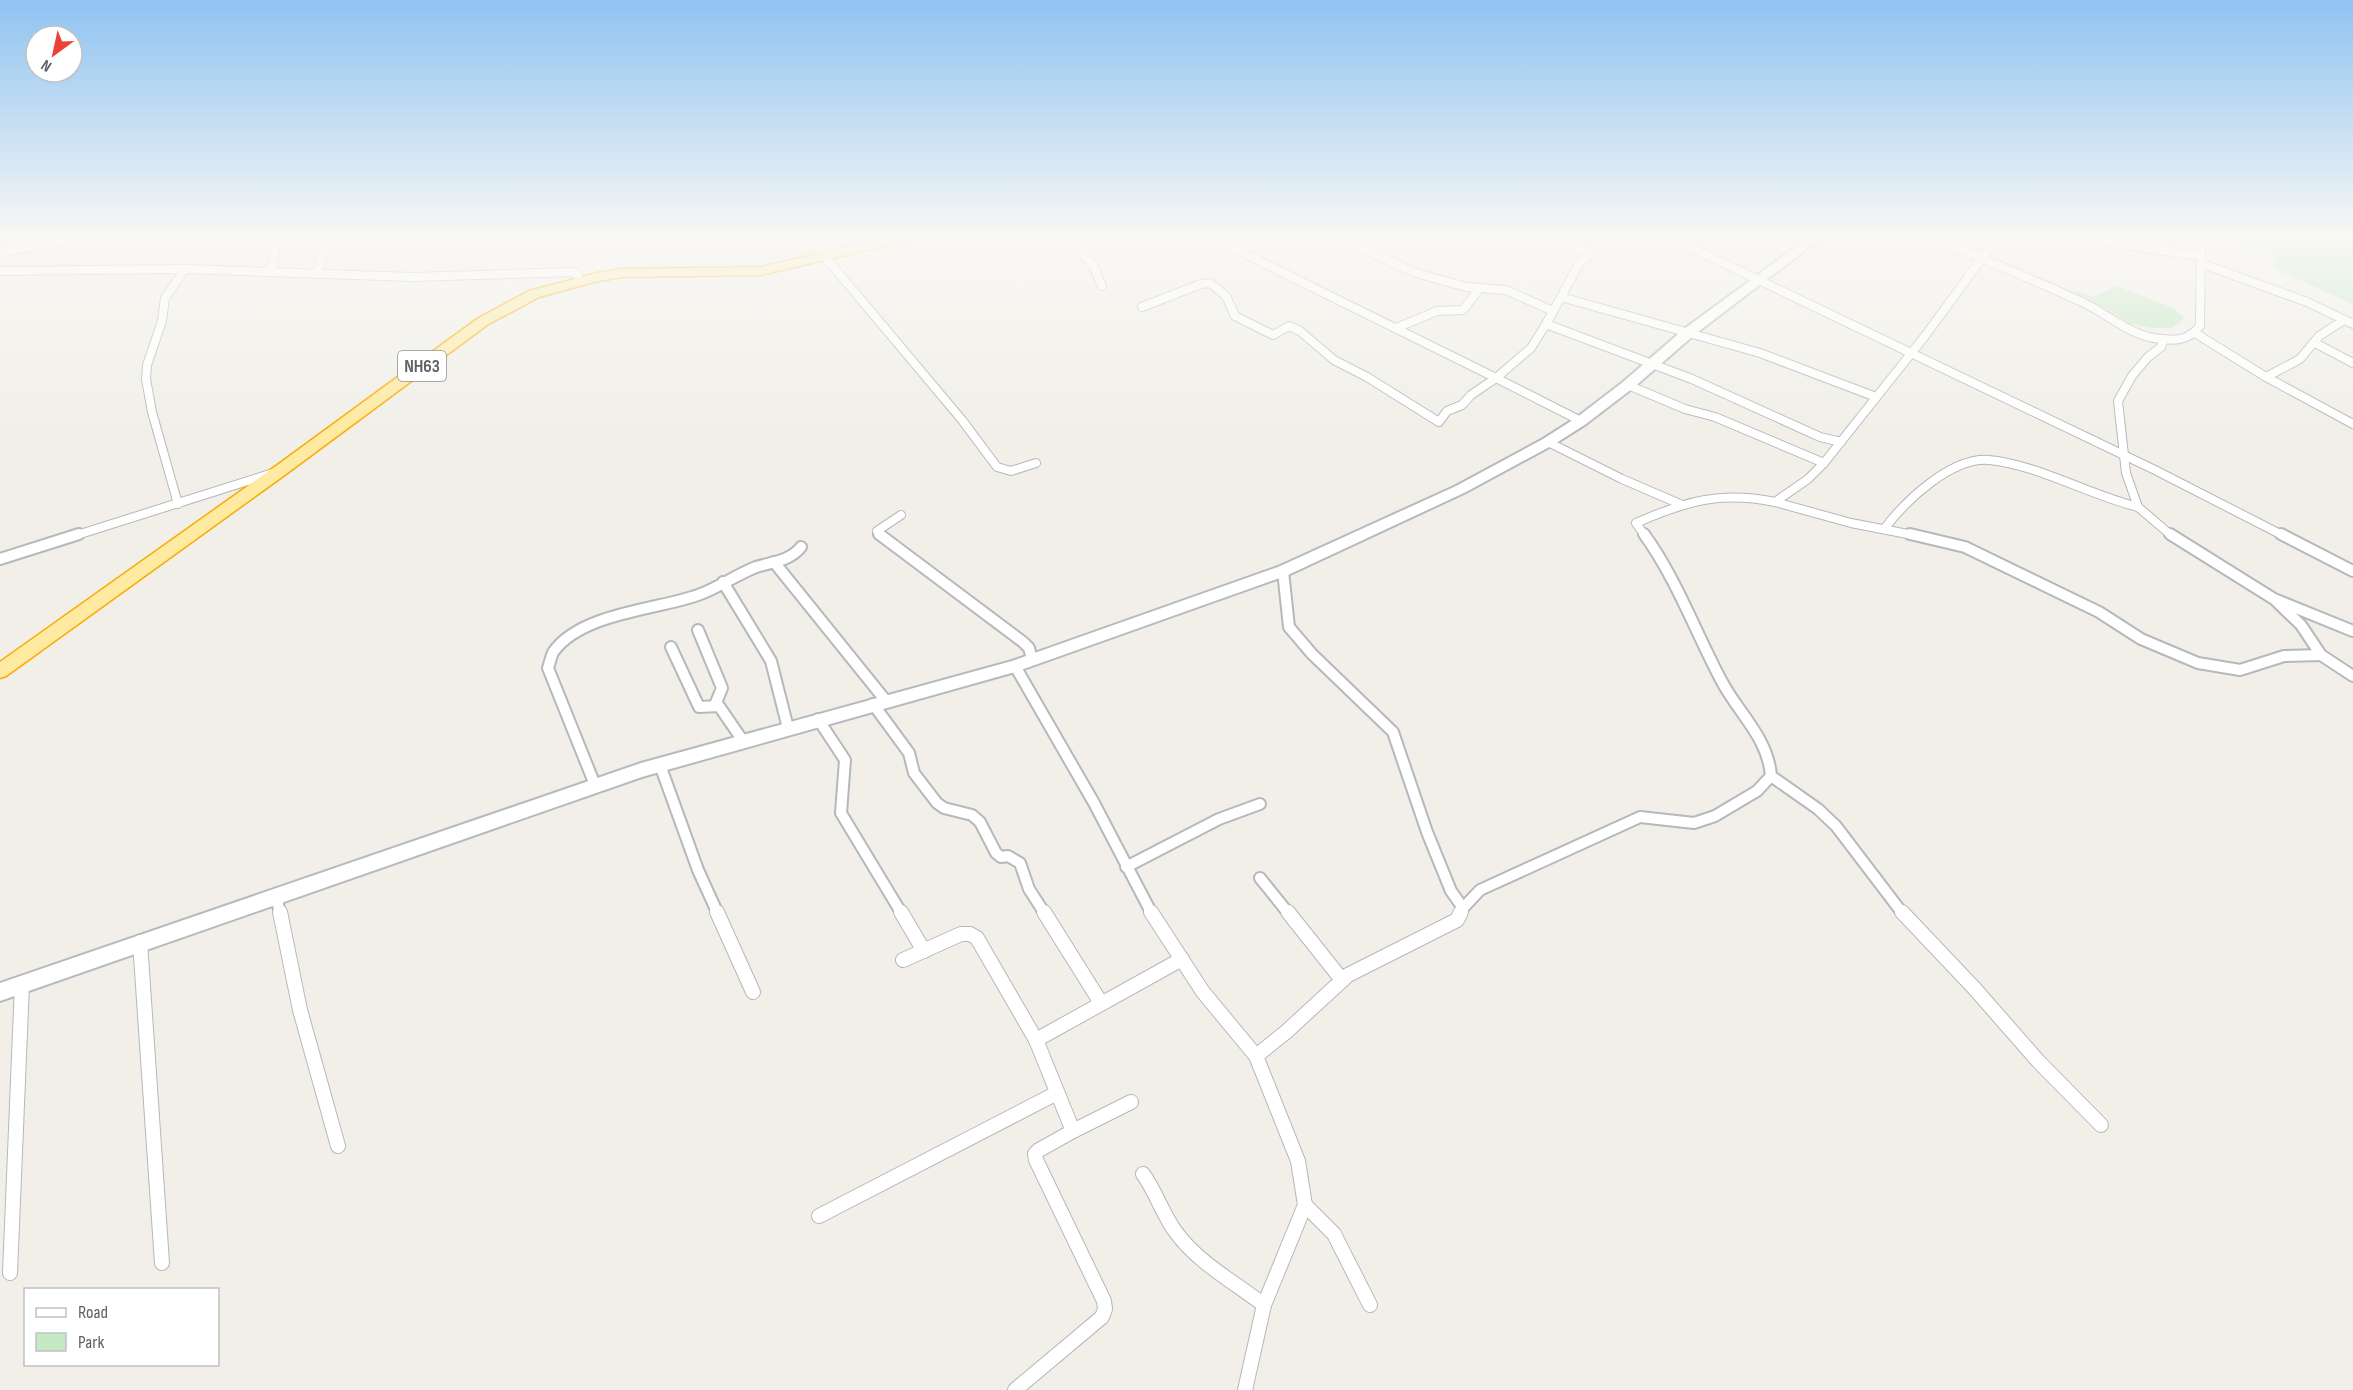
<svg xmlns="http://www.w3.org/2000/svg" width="2353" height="1390" font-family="'Sofia Sans Condensed',sans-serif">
	<rect width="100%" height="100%" fill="#f1efe8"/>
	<g fill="#c5e8c5">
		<polygon points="2215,235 2353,235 2353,304 2272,268 2276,256"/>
		<polygon points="2117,286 2173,308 2184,318 2172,328 2153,328 2131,324 2109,310 2071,295 2079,291 2093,297"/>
	</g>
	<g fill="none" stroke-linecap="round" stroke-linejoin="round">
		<defs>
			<g id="minor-far2">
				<polyline points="811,235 826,258 962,420 997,467 1011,471 1036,463"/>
				<polyline points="1066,235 1093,265 1102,286"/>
				<polyline points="1339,235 1369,252 1416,273 1466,287 1506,290 1553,311"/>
				<polyline points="1544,235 1590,253"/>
				<polyline points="1602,235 1599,243 1579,264 1561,297 1760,353 1876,397"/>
				<polyline points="1665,235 2155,470 2284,536"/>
				<path d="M1927,235C1979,258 2033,279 2084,303C2107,314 2129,334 2154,338C2174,341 2187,342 2200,326L2201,235"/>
				<polyline points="2060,235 2199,256"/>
				<polyline points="0,252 107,235"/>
				<polyline points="2200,263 2307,302 2353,324"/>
				<polyline points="0,271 185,269 413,277 572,272 577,274 580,280"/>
				<polyline points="271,271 279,235"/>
				<polyline points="317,274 329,235"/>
				<polyline points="1561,297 1546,324 1692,379 1820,437 1841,442"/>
				<polyline points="1142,307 1201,284 1210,283 1226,296 1235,316 1273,335 1289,326 1300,331 1334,360 1367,377 1439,422 1447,411 1462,405 1471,395 1496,378 1207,235"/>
				<polyline points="1546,324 1531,348 1496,378 1581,421"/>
				<polyline points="1396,328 1437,311 1463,310 1479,289"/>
				<polyline points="2195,333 2266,377 2353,424"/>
				<polyline points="2164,339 2161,347 2148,357 2132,376 2118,401 2126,473 2138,507 2172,536"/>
				<polyline points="2315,343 2353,363"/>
				<polyline points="2266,377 2300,359 2319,336 2344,320"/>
				<polyline points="1628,385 1685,409 1715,417 1824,463"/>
				<polyline points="1548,442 1622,479 1680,504"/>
				<polyline points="1775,502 1851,523 1918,536"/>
				<polyline points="178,504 152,412 146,379 147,365 162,321 165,298 185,269"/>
				<path d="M1885,528C1906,500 1952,457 1989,460C2039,465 2089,495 2138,507"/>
				<polyline points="74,536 273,473"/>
				<polyline points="881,536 877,531 901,515"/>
				<path d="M1645,536L1636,523C1686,501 1720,491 1775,502L1808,479L1824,463L1925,336L1999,235"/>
			</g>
			<g id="minor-far1">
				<polyline points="879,534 1023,642 1029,648 1032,659"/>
				<polyline points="1910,534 1965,547 2099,612 2141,639 2198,663 2240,670 2284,656 2321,655"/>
				<polyline points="2170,534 2274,599 2353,631"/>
				<polyline points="2281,534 2353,571"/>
				<polyline points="0,559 79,534"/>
				<polyline points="774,562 886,701"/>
				<polyline points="1283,571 1289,627 1312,654 1393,732 1427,832 1451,891 1463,908 1460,914"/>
				<polyline points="723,582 771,661 788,728"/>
				<polyline points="2276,601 2301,625 2321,655 2353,676"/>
				<polyline points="698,630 722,688 715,705"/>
				<polyline points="671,647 699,707 719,706 743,741"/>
				<polyline points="1015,666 1094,803 1152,914"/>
				<polyline points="873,704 909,753 914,773 937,803 944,808 972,815 980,822 996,853 1001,857 1008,856 1020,863 1029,889 1045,914"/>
				<polyline points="818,719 845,760 841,813 902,914"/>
				<polyline points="660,765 698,870 718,914"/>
				<polyline points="1771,776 1818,809 1836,826 1903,914"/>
				<path d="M595,785L548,668C550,663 551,655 554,651C582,613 656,610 698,595C716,589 736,575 756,567C772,562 790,561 801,547"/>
				<polyline points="1126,867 1219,819 1260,804"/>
				<polyline points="1260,878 1289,914"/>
				<polyline points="276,895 280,914"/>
				<path d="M1463,908L1480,890L1640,817L1694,823L1715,816L1757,791L1771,776C1768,737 1738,713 1721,680C1695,631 1676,578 1644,534"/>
			</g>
			<g id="minor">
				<polyline points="280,912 300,1010 338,1146"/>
				<polyline points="717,912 753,992"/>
				<polyline points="901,912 924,951"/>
				<polyline points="1044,912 1101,1003"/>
				<polyline points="1151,912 1203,992 1256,1056"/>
				<polyline points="1288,912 1342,980"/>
				<polyline points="1902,912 1975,989 2038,1061 2101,1125"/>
				<polyline points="140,942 162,1263"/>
				<polyline points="903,960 961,934 970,934 977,938 1036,1040 1182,959"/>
				<polyline points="1073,1131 1131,1102"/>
				<path d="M1143,1174C1156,1192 1162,1213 1175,1231C1197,1262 1234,1282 1264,1305"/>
				<polyline points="1305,1205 1334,1234 1370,1305"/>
				<polyline points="819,1216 1057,1093"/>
				<polyline points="10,1273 22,984"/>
				<polyline points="1015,1390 1102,1317 1105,1309 1104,1301 1036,1160 1035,1154 1039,1150 1073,1131 1036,1040"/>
				<polyline points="1245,1390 1264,1305 1305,1205 1298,1161 1256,1056 1286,1032 1348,975 1457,920 1461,912"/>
			</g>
			<polygon id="secondary" points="1812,235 1825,235 1694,335 1633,388 1586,424 1553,445 1466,492 1288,575 1015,672 642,777 0,1001 0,983 641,763 1012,661 1278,567 1456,486 1543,439 1576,418 1623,382 1684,329"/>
			<polygon id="trunk" points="898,235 920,235 919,238 761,275 622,277 598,281 539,297 487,325 286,474 6,676 0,678 0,662 276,466 477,319 529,291 597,273 622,269 761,267"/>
		</defs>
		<use href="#minor-far2" stroke="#b5b8bc" stroke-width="10"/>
		<use href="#minor-far1" stroke="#b5b8bc" stroke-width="14"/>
		<use href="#minor" stroke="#b5b8bc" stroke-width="16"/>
		<use href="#secondary" stroke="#b6babf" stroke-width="4"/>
		<use href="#trunk" stroke="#f9ab00" stroke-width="3"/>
		<use href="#minor-far2" stroke="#fff" stroke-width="8"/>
		<use href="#minor-far1" stroke="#fff" stroke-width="10"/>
		<use href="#minor" stroke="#fff" stroke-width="14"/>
		<use href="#secondary" fill="#fff" fill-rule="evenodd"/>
		<use href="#trunk" fill="#feeaa1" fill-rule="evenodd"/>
	</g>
	<linearGradient id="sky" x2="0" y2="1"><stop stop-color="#8fc3f1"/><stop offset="0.55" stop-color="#f9f8f5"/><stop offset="1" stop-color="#f9f8f5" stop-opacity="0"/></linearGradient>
	<rect width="2353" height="430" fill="url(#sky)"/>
	<g text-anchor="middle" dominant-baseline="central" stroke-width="4.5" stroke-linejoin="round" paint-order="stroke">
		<rect fill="#fff" stroke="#8f9295" stroke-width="1.5" x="398" y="351" width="48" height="30" rx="4.5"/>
		<g font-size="18" font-weight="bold" fill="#5f6368">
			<text x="422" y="366">NH63</text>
		</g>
	</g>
	<rect x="24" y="1288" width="195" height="78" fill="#ffffff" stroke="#bfc1c3" stroke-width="1.5"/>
	<rect x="36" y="1308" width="30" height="9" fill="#ffffff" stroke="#bfc1c3" stroke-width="1.5"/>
	<text x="78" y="1318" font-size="18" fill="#5f6368">Road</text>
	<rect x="36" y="1333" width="30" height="18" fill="#c5e8c5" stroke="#bfc1c3" stroke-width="1.5"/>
	<text x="78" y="1348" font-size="18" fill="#5f6368">Park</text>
	<g transform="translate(54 54) rotate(213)"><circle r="28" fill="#ffffff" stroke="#bfc1c3" stroke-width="1.5"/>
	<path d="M0-4.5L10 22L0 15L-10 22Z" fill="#ea4335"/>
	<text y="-9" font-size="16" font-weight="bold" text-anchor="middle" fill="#5f6368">N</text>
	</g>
</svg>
